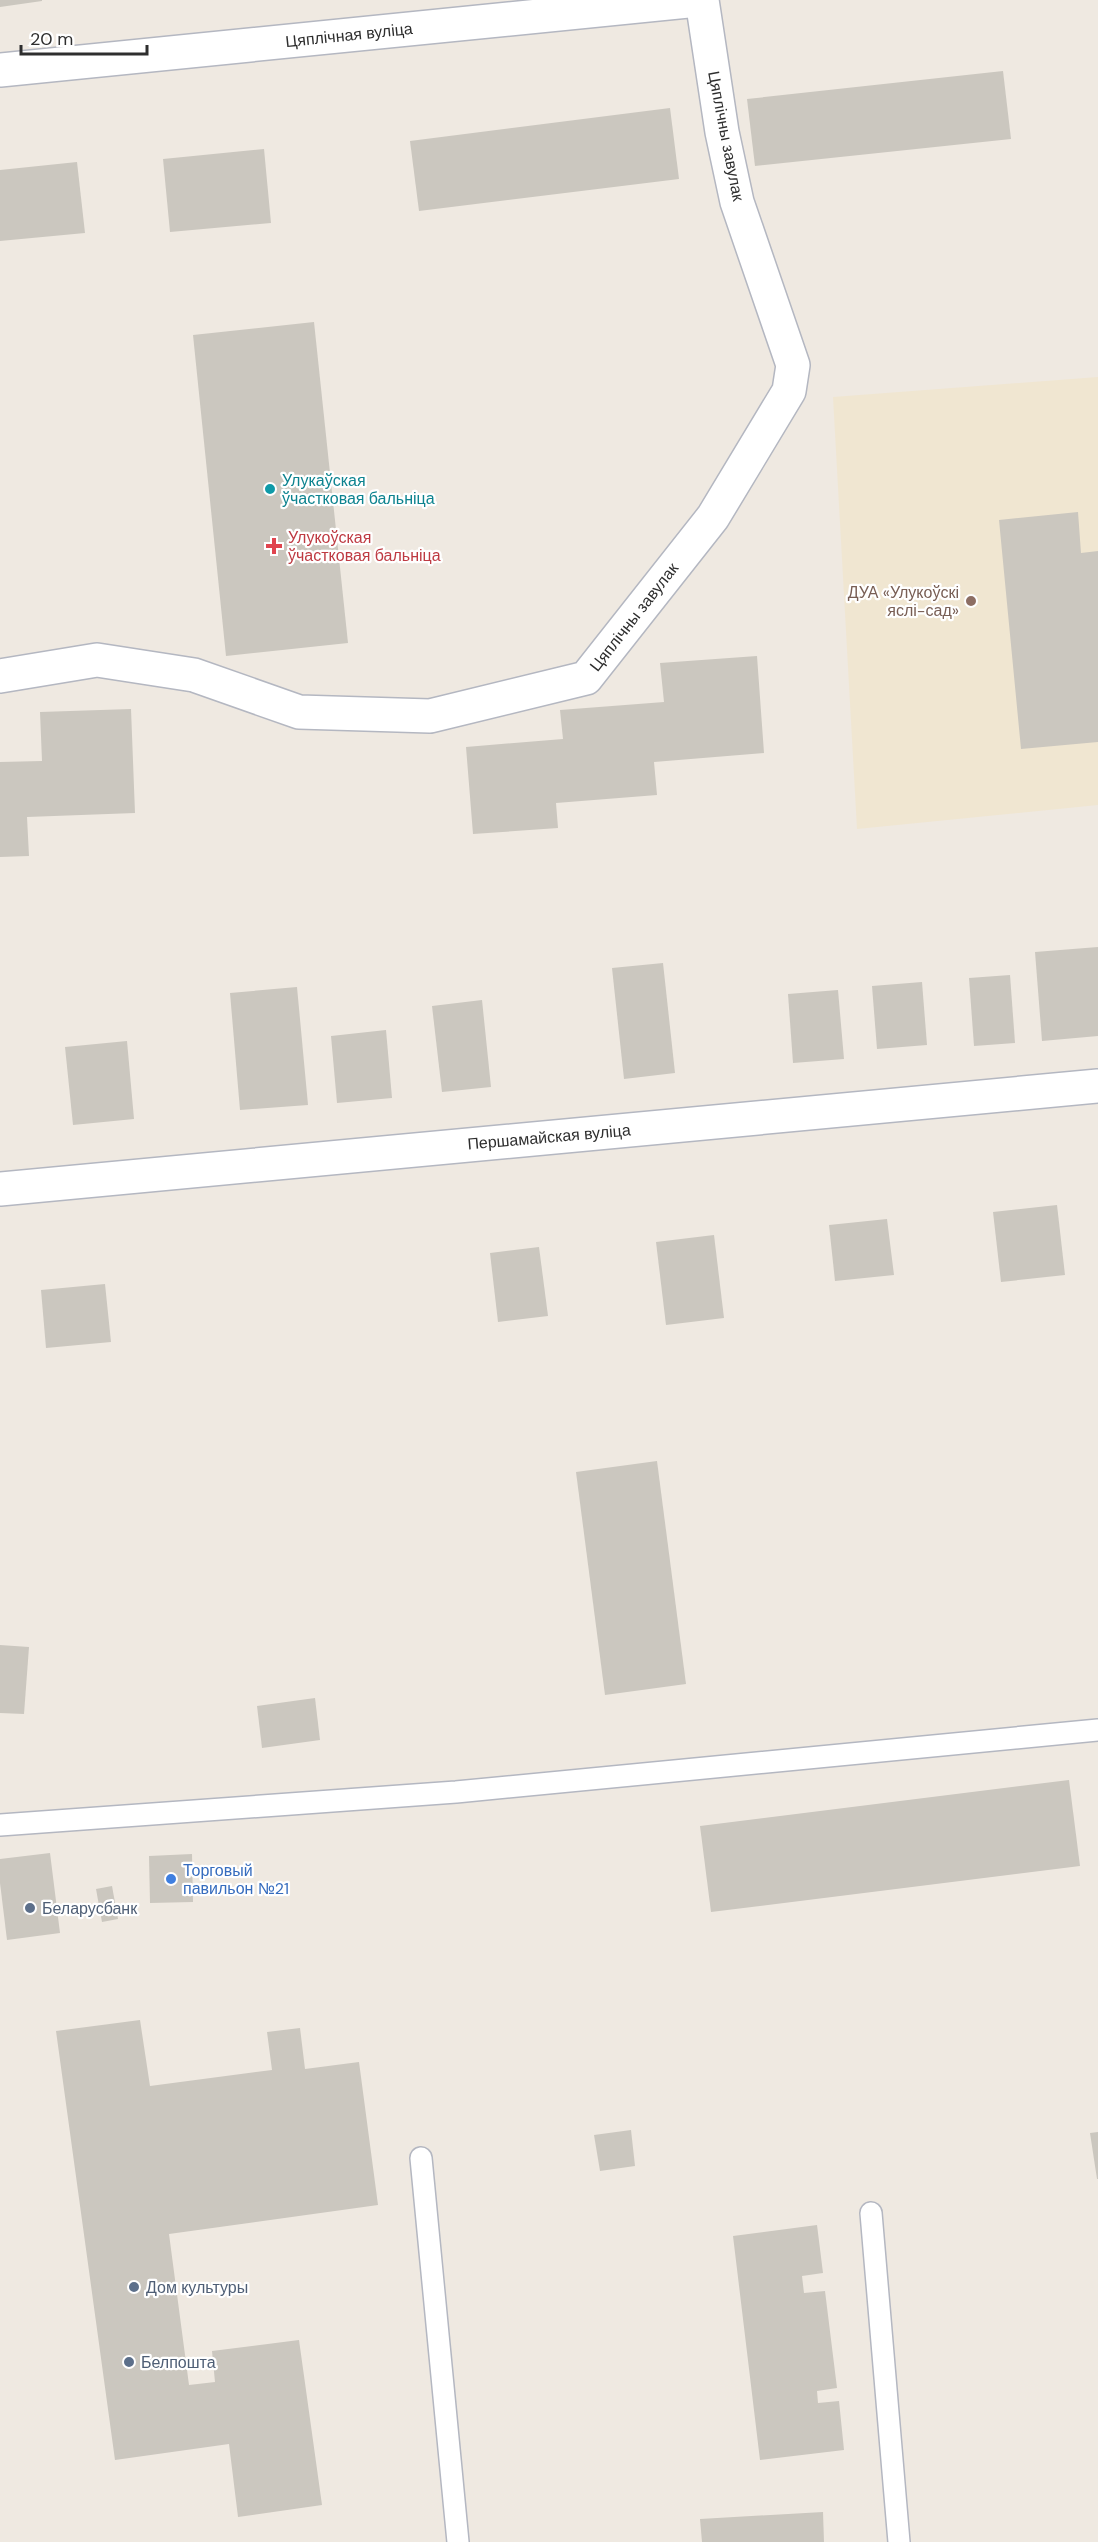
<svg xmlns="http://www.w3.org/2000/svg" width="1098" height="2542" font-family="'DM Sans',sans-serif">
	<rect width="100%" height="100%" fill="#efe9e1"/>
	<polygon fill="#f0e6d1" points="1098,377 1098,805 857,829 833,397"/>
	<g fill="#cbc7bf">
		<polygon points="0,0 42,0 42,1 0,7"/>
		<polygon points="1003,71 1011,139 755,166 747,99"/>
		<polygon points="670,108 679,179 419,211 410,141"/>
		<polygon points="264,149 271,223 170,232 163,159"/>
		<polygon points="77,162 85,233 0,241 0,170"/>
		<polygon points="314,322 348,643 226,656 193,335"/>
		<polygon points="1078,512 1081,553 1098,551 1098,742 1021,749 999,520"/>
		<polygon points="757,656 764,753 654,762 657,795 556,803 558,828 473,834 466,747 563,739 560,710 664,702 660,663"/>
		<polygon points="131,709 135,813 27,817 29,856 0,857 0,762 42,761 40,712"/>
		<polygon points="1098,947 1098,1036 1042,1041 1035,952"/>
		<polygon points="663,963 675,1073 624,1079 612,968"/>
		<polygon points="1010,975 1015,1043 974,1046 969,978"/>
		<polygon points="922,982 927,1045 877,1049 872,986"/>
		<polygon points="297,987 308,1105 240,1110 230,993"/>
		<polygon points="838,990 844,1059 793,1063 788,994"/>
		<polygon points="482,1000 491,1087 442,1092 432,1006"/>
		<polygon points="386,1030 392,1098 337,1103 331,1036"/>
		<polygon points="127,1041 134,1119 73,1125 65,1047"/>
		<polygon points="1057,1205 1065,1275 1001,1282 993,1212"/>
		<polygon points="887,1219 894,1275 835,1281 829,1225"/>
		<polygon points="714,1235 724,1318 666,1325 656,1242"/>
		<polygon points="539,1247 548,1316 498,1322 490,1253"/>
		<polygon points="105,1284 111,1342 46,1348 41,1290"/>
		<polygon points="657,1461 686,1684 605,1695 576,1472"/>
		<polygon points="0,1645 29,1647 24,1714 0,1713"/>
		<polygon points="315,1698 320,1740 262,1748 257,1706"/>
		<polygon points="1069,1780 1080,1866 711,1912 700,1826"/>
		<polygon points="50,1853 60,1933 7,1940 0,1883 0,1859"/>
		<polygon points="192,1854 193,1902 150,1903 149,1856"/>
		<polygon points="112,1886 118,1919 102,1922 96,1889"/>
		<polygon points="140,2020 150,2086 272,2070 267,2032 300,2028 305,2069 359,2062 378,2205 169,2234 189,2385 215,2382 212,2351 299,2340 322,2505 238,2517 229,2444 115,2460 56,2031"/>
		<polygon points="631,2130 635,2166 600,2171 594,2135"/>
		<polygon points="1098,2132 1098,2179 1097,2179 1090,2133"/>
		<polygon points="817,2225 823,2273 802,2276 804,2293 825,2291 837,2388 817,2391 818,2403 839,2401 844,2450 760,2460 733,2236"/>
		<polygon points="823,2512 824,2542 702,2542 700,2519"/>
	</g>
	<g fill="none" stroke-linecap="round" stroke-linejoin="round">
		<defs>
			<g id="service">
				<polyline points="0,1825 456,1792 1098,1730"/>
				<polyline points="421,2158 458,2542"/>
				<polyline points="871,2213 899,2542"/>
			</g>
			<g id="minor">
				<polyline points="0,70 698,0"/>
				<polyline points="0,676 97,660 194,675 299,712 430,716 586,678 713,517 789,391 793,365 737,202 722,132 702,0"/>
				<polyline points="0,1189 1098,1086"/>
			</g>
		</defs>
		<use href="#service" stroke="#b4b7c1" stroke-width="24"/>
		<use href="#minor" stroke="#b4b7c1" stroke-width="36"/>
		<use href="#service" stroke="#fff" stroke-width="21"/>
		<use href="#minor" stroke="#fff" stroke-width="33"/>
	</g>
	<circle fill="#0f9aa8" stroke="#fff" stroke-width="2" cx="270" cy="489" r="6"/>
	<path fill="#e0444e" stroke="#fff" stroke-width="2" d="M271 537h6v6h6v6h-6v6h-6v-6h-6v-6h6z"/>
	<circle fill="#8d6e63" stroke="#fff" stroke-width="2" cx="971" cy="601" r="6"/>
	<circle fill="#3f7fe0" stroke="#fff" stroke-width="2" cx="171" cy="1879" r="6"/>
	<g fill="#5c6f8a" stroke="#fff" stroke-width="2">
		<circle cx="30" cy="1908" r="6"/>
		<circle cx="134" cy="2287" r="6"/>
		<circle cx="129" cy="2362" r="6"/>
	</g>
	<g text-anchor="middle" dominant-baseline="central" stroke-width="4.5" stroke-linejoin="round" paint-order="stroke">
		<g font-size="16" fill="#2e2e2e" stroke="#fff">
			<text transform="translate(349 35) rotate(-6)">Цяплічная вуліца</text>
			<text transform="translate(726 136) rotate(79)">Цяплічны завулак</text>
			<text transform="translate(634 617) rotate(-52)">Цяплічны завулак</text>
			<text transform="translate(549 1137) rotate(-5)">Першамайская вуліца</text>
		</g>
		<g font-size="16" fill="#0d838f" stroke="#fff" text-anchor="start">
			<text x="282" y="480">Улукаўская<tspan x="282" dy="18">ўчастковая бальніца</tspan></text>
		</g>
		<g font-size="16" fill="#be3a42" stroke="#fff" text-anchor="start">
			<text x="288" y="537">Улукоўская<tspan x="288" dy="18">ўчастковая бальніца</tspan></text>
		</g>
		<g font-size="16" fill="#785e54" stroke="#fff" text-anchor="end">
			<text x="959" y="592">ДУА «Улукоўскі<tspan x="959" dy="18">яслі-сад»</tspan></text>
		</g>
		<g font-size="16" fill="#366cbe" stroke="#fff" text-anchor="start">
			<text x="183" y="1870">Торговый<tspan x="183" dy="18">павильон №21</tspan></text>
		</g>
		<g font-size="16" fill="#4e5e75" stroke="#fff" text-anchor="start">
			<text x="42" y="1908">Беларусбанк</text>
			<text x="146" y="2287">Дом культуры</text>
			<text x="141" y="2362">Белпошта</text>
		</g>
	</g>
	<path d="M21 45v9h126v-9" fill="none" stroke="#2e2e2e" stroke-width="3"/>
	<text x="30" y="45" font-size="18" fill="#2e2e2e" stroke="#ffffff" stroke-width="4.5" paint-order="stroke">20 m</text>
</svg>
